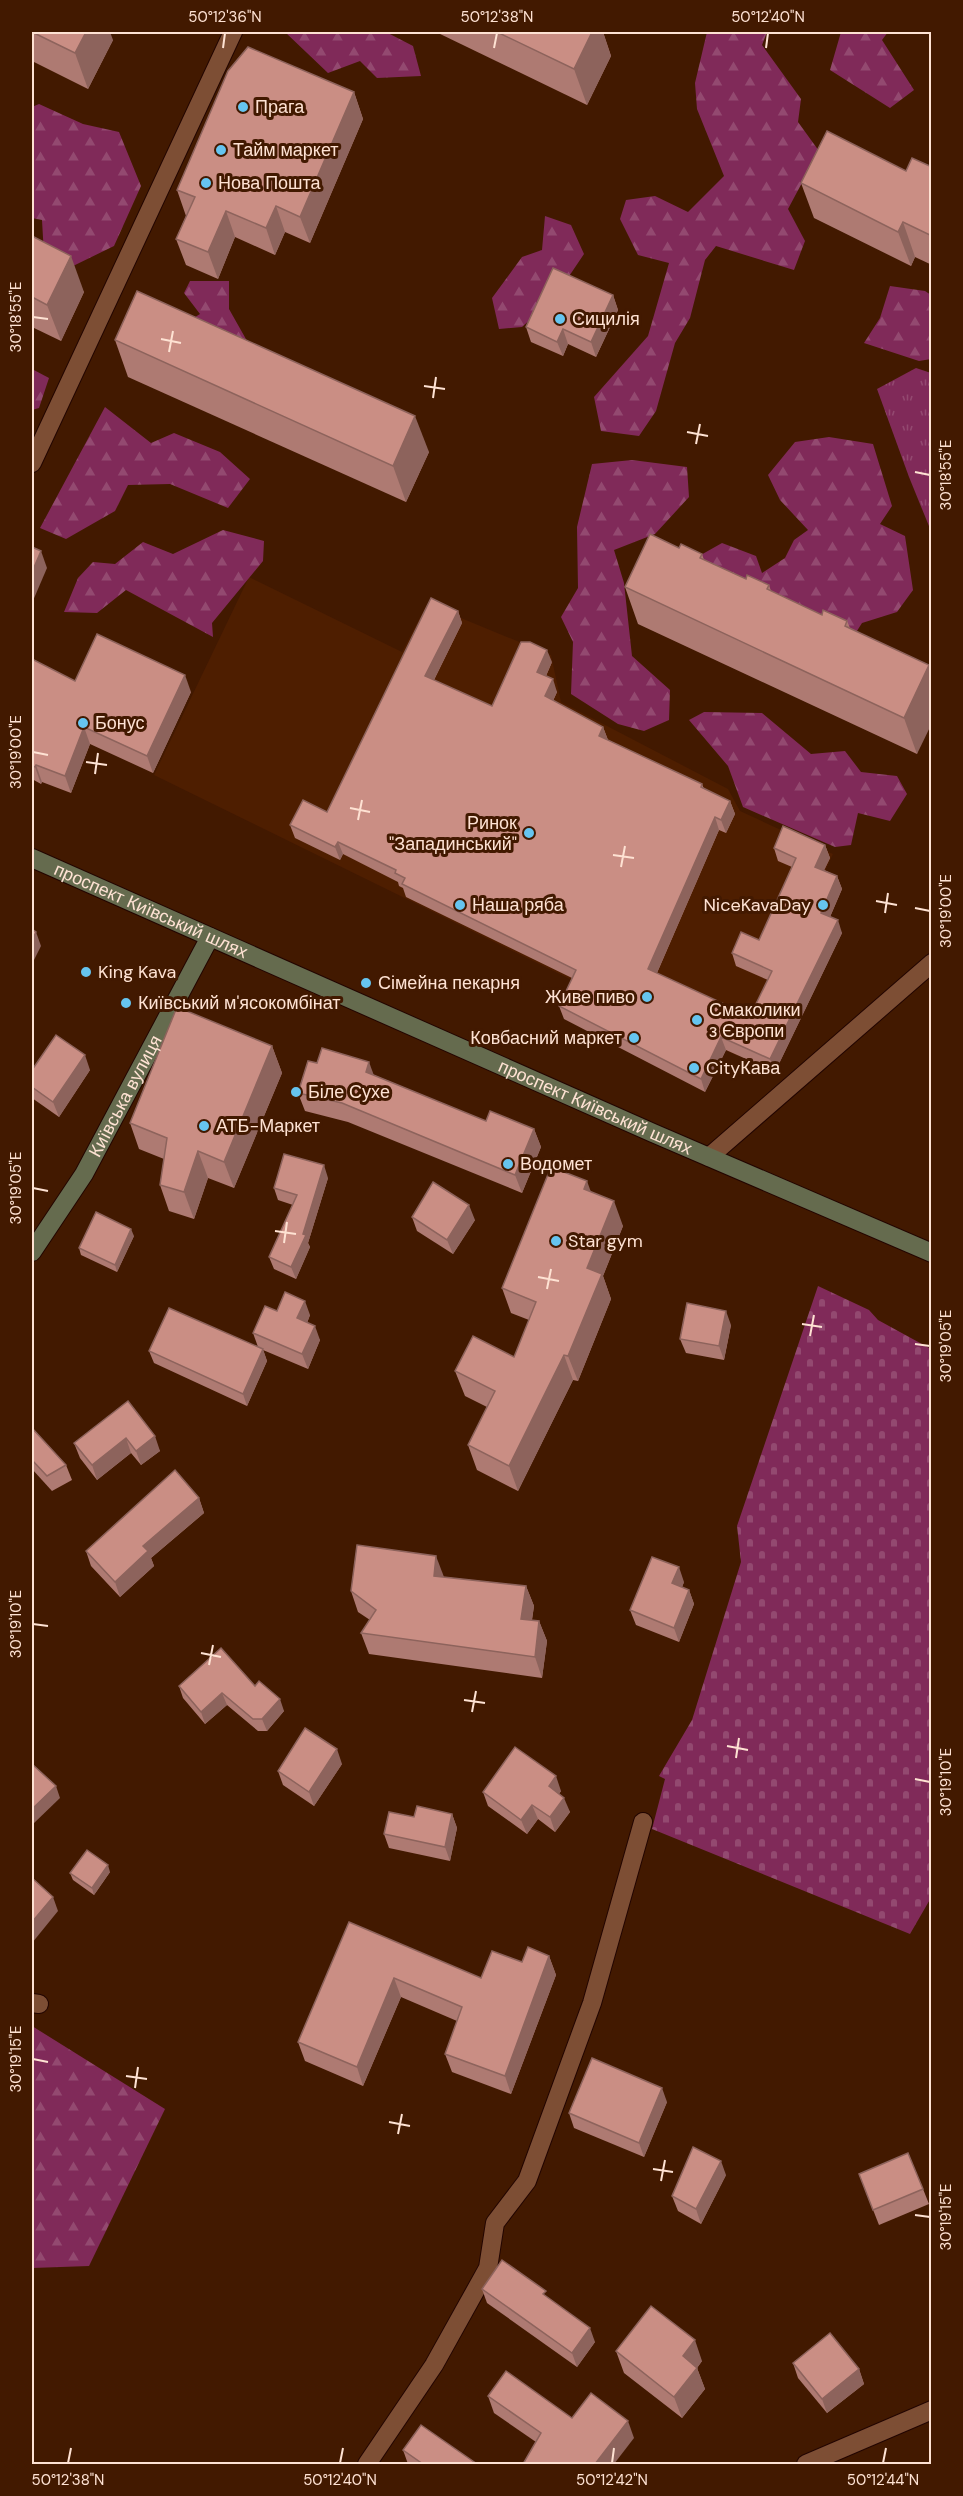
<svg xmlns="http://www.w3.org/2000/svg" width="963" height="2496" font-family="'DM Sans',sans-serif">
	<defs>
		<pattern id="forest-firs" width="22" height="20" patternUnits="userSpaceOnUse" patternTransform="scale(1.5)"><rect width="22" height="20" fill="#802a59"/><path d="M5 1l3.5 6h-7zM16 11l3.5 6h-7z" fill="#934970"/></pattern>
		<pattern id="cemetery-stones" width="16" height="16" patternUnits="userSpaceOnUse" patternTransform="scale(1.5)"><rect width="16" height="16" fill="#802a59"/><path d="M2 7V4a2 2 0 0 1 4 0v3zM10 15v-3a2 2 0 0 1 4 0v3z" fill="#934970"/></pattern>
		<pattern id="park-tufts" width="24" height="20" patternUnits="userSpaceOnUse" patternTransform="scale(1.5)"><rect width="24" height="20" fill="#802a59"/><path d="M3 7l-1-3M5 7V3M7 7l1-3M15 17l-1-3M17 17v-4M19 17l1-3" fill="none" stroke="#934970"/></pattern>
	</defs>
	<rect width="100%" height="100%" fill="#421900"/>
	<polygon fill="#4e1e00" points="249,577 402,652 427,604 551,655 561,702 728,789 740,811 833,854 738,1056 576,982 154,775"/>
	<g fill="url(#forest-firs)">
		<polygon points="285,32 386,32 413,46 421,76 377,78 360,61 328,73"/>
		<polygon points="707,32 767,32 762,45 801,99 798,122 819,151 788,209 805,241 794,270 716,246 705,260 690,318 675,343 656,411 639,436 601,431 594,397 648,336 669,263 638,255 620,219 626,200 655,196 688,212 724,176 697,109 695,83"/>
		<polygon points="841,32 888,32 882,40 914,90 890,108 830,70"/>
		<polygon points="39,104 83,124 119,132 141,186 114,246 71,267 44,255 42,220 32,218 32,107"/>
		<polygon points="545,216 571,225 584,254 555,297 522,327 499,329 492,298 522,257 542,250"/>
		<polygon points="190,281 229,281 229,309 251,348 184,324 200,314 184,293"/>
		<polygon points="890,286 925,291 931,295 931,359 919,361 864,343 880,318"/>
		<polygon points="32,369 49,378 39,408 32,410"/>
		<polygon points="105,407 151,443 174,433 220,452 250,479 228,508 170,484 128,485 115,511 66,539 40,528"/>
		<polygon points="829,437 873,444 892,506 880,524 905,536 913,590 897,612 862,623 848,645 713,575 699,556 722,543 756,556 762,573 785,558 794,540 808,530 780,500 768,475 795,442"/>
		<polygon points="632,460 687,467 689,497 655,534 614,550 624,583 632,656 670,690 669,720 644,731 618,724 571,694 573,642 561,617 578,588 577,527 592,464"/>
		<polygon points="223,530 264,541 263,561 212,623 213,637 126,590 97,613 64,612 78,578 93,562 115,564 143,542 173,554"/>
		<polygon points="704,712 762,713 811,754 845,751 861,772 897,776 907,794 890,821 858,813 851,845 835,847 743,807 728,766 689,720"/>
		<polygon points="32,2026 165,2109 89,2266 32,2268"/>
	</g>
	<polygon fill="url(#cemetery-stones)" points="818,1286 869,1310 878,1320 931,1349 932,1896 910,1934 652,1829 665,1779 659,1776 692,1720 741,1562 737,1526"/>
	<polygon fill="url(#park-tufts)" points="916,368 931,373 931,531 909,477 877,389"/>
	<g fill="none" stroke-linecap="round" stroke-linejoin="round">
		<defs>
			<g id="street">
				<polyline points="32,463 233,32"/>
				<polyline points="709,1157 932,963"/>
				<polyline points="32,2003 39,2004"/>
				<polyline points="367,2464 434,2365 488,2268 495,2223 527,2181 592,2003 643,1822"/>
				<polyline points="806,2464 932,2410"/>
			</g>
			<g id="secondary">
				<path id="s1" d="M32,858L653,1133L932,1253"/>
				<path id="s2" d="M32,1252L84,1174L210,937"/>
			</g>
		</defs>
		<use href="#street" stroke="#220500" stroke-width="20"/>
		<use href="#secondary" stroke="#220500" stroke-width="20"/>
		<use href="#street" stroke="#7d4e34" stroke-width="18"/>
		<use href="#secondary" stroke="#656b4e" stroke-width="18"/>
	</g>
	<g fill="#ae7a72">
		<polygon points="32,32 113,40 88,89 32,61"/>
		<polygon points="436,32 603,32 611,56 587,105"/>
		<polygon points="354,92 363,119 310,243 285,232 275,255 235,237 218,279 186,265 176,239 186,216 177,190"/>
		<polygon points="932,167 932,265 915,257 911,266 814,218 801,183"/>
		<polygon points="32,236 84,292 61,341 32,327"/>
		<polygon points="613,295 618,310 596,357 568,344 563,356 531,342 526,327"/>
		<polygon points="115,340 429,452 406,502 128,377"/>
		<polygon points="679,548 702,554 704,560 746,579 769,585 771,591 822,615 847,621 850,628 932,673 917,754 638,624 625,587"/>
		<polygon points="458,611 462,623 434,680 492,706 552,662 546,676 557,692 553,701 603,727 608,740 702,784 704,789 730,801 735,814 726,833 719,830 657,973 750,1016 768,980 736,966 732,953 759,940 792,867 778,861 774,848 825,845 830,858 824,870 837,876 842,889 830,917 842,933 775,1072 726,1050 705,1092 564,1019 559,1006 572,978 406,897 403,888 399,886 398,882 343,854 340,860 295,838 290,825 327,812"/>
		<polygon points="32,659 75,681 191,692 153,773 90,744 71,793 42,782 41,784 32,779"/>
		<polygon points="272,1046 282,1073 234,1188 208,1178 194,1219 169,1211 160,1185 164,1159 139,1149 130,1123"/>
		<polygon points="32,1070 90,1070 59,1117 32,1098"/>
		<polygon points="374,1075 486,1121 534,1129 541,1147 522,1193 348,1122 305,1111 298,1093"/>
		<polygon points="328,1178 308,1243 310,1247 296,1279 274,1269 269,1257 293,1205 278,1200 274,1188"/>
		<polygon points="591,1192 623,1226 603,1276 611,1299 578,1381 573,1380 518,1491 477,1470 468,1445 487,1407 465,1396 455,1371 514,1357 529,1320 511,1313 502,1288"/>
		<polygon points="412,1217 475,1220 453,1254 417,1231"/>
		<polygon points="134,1236 117,1272 81,1255 79,1248"/>
		<polygon points="277,1311 310,1315 307,1323 320,1340 308,1369 263,1350 267,1361 247,1406 154,1363 149,1351 258,1347 253,1333"/>
		<polygon points="731,1325 724,1360 686,1353 680,1339"/>
		<polygon points="128,1401 160,1451 141,1465 131,1453 97,1480 80,1458 74,1443"/>
		<polygon points="32,1428 66,1465 72,1480 52,1491 32,1469"/>
		<polygon points="199,1498 204,1513 151,1558 154,1566 120,1597 91,1566 86,1551"/>
		<polygon points="444,1577 526,1586 534,1606 532,1620 539,1621 547,1641 542,1678 369,1654 361,1633 370,1620 358,1612 351,1591"/>
		<polygon points="684,1582 682,1587 689,1590 694,1604 679,1642 636,1625 630,1610"/>
		<polygon points="179,1686 255,1686 284,1711 267,1731 258,1731 227,1705 205,1724 183,1698"/>
		<polygon points="342,1764 314,1806 283,1785 278,1771"/>
		<polygon points="561,1791 559,1794 570,1812 555,1832 538,1819 527,1834 488,1806 483,1792"/>
		<polygon points="452,1814 457,1828 450,1861 389,1848 384,1834 414,1817"/>
		<polygon points="110,1872 94,1895 73,1880 70,1873"/>
		<polygon points="349,1922 481,1978 522,1962 549,1956 556,1975 511,2094 452,2072 445,2054 457,2021 401,1997 363,2086 305,2061 298,2042"/>
		<polygon points="667,2102 644,2157 574,2128 569,2113"/>
		<polygon points="859,2174 923,2189 929,2204 879,2225"/>
		<polygon points="726,2175 701,2224 678,2211 672,2196"/>
		<polygon points="482,2289 595,2342 577,2367 487,2303"/>
		<polygon points="616,2351 702,2361 697,2368 705,2389 682,2418 624,2373"/>
		<polygon points="793,2363 859,2369 864,2384 827,2413 798,2378"/>
		<polygon points="488,2396 572,2418 634,2438 536,2442 494,2413"/>
		<polygon points="403,2450 477,2464 408,2464"/>
	</g>
	<g fill="#8d635c">
		<polygon points="86,32 110,32 113,40 88,89 75,53"/>
		<polygon points="592,32 603,32 611,56 587,105 574,69"/>
		<polygon points="354,92 363,119 310,243 300,217"/>
		<polygon points="276,206 285,232 275,255 266,228"/>
		<polygon points="226,211 235,237 218,279 208,252"/>
		<polygon points="903,222 915,257 911,266 898,232"/>
		<polygon points="71,256 84,292 61,341 47,305"/>
		<polygon points="613,295 618,310 596,357 591,342"/>
		<polygon points="563,329 568,344 563,356 557,342"/>
		<polygon points="415,416 429,452 406,502 393,466"/>
		<polygon points="41,551 47,568 32,603 32,572"/>
		<polygon points="458,611 462,623 430,688 425,676"/>
		<polygon points="547,650 552,662 542,685 537,672"/>
		<polygon points="929,665 932,673 932,723 917,754 904,718"/>
		<polygon points="185,675 191,692 153,773 147,756"/>
		<polygon points="553,679 557,692 549,709 545,696"/>
		<polygon points="84,727 90,744 71,793 65,776"/>
		<polygon points="603,727 608,740 599,736"/>
		<polygon points="36,765 42,782 41,784 35,767"/>
		<polygon points="730,801 735,814 726,833 721,820"/>
		<polygon points="715,817 719,830 653,982 648,969"/>
		<polygon points="338,842 343,854 340,860 335,847"/>
		<polygon points="825,845 830,858 820,879 815,867"/>
		<polygon points="837,876 842,889 826,926 821,913"/>
		<polygon points="838,920 842,933 775,1072 770,1059"/>
		<polygon points="36,932 41,946 32,964 32,940"/>
		<polygon points="721,1037 726,1050 705,1092 701,1079"/>
		<polygon points="272,1046 282,1073 234,1188 224,1162"/>
		<polygon points="85,1055 90,1070 59,1117 53,1102"/>
		<polygon points="369,1062 376,1081 366,1072"/>
		<polygon points="534,1129 541,1147 522,1193 515,1175"/>
		<polygon points="198,1151 208,1178 194,1219 184,1192"/>
		<polygon points="324,1165 328,1178 308,1243 310,1247 296,1279 291,1267 303,1234"/>
		<polygon points="587,1181 596,1206 584,1189"/>
		<polygon points="614,1201 623,1226 603,1276 611,1299 578,1381 568,1356 587,1268"/>
		<polygon points="469,1205 475,1220 453,1254 447,1240"/>
		<polygon points="131,1229 134,1236 117,1272 115,1265"/>
		<polygon points="305,1301 310,1315 303,1333 297,1318"/>
		<polygon points="726,1311 731,1325 724,1360 719,1346"/>
		<polygon points="315,1326 320,1340 308,1369 302,1354"/>
		<polygon points="263,1349 267,1361 247,1406 243,1394"/>
		<polygon points="564,1355 573,1380 518,1491 509,1466"/>
		<polygon points="155,1436 160,1451 141,1465 136,1451"/>
		<polygon points="126,1438 131,1453 97,1480 92,1465"/>
		<polygon points="199,1498 204,1513 151,1558 154,1566 120,1597 115,1582 143,1546"/>
		<polygon points="436,1556 444,1577 434,1576"/>
		<polygon points="679,1567 684,1582 678,1598 672,1583"/>
		<polygon points="526,1586 534,1606 529,1639 521,1619"/>
		<polygon points="689,1590 694,1604 679,1642 674,1628"/>
		<polygon points="539,1621 547,1641 542,1678 535,1657"/>
		<polygon points="222,1693 227,1705 205,1724 201,1712"/>
		<polygon points="280,1699 284,1711 267,1731 262,1719"/>
		<polygon points="337,1749 342,1764 314,1806 309,1792"/>
		<polygon points="556,1776 561,1791 554,1801 549,1786"/>
		<polygon points="56,1786 60,1798 32,1825 32,1809"/>
		<polygon points="564,1798 570,1812 555,1832 550,1817"/>
		<polygon points="532,1805 538,1819 527,1834 521,1820"/>
		<polygon points="452,1814 457,1828 450,1861 445,1847"/>
		<polygon points="108,1865 110,1872 94,1895 92,1888"/>
		<polygon points="53,1897 58,1911 32,1943 32,1922"/>
		<polygon points="549,1956 556,1975 511,2094 505,2076"/>
		<polygon points="394,1978 401,1997 363,2086 357,2067"/>
		<polygon points="662,2088 667,2102 644,2157 639,2143"/>
		<polygon points="721,2161 726,2175 701,2224 696,2209"/>
		<polygon points="590,2328 595,2342 577,2367 572,2353"/>
		<polygon points="695,2340 702,2361 697,2368 705,2389 682,2418 674,2397 683,2356"/>
		<polygon points="859,2369 864,2384 827,2413 822,2399"/>
		<polygon points="628,2421 634,2438 614,2464 595,2464"/>
	</g>
	<g fill="#ca8e84" stroke="#8d635c" stroke-width="1.5">
		<polygon points="32,32 86,32 75,53"/>
		<polygon points="497,32 592,32 574,69"/>
		<polygon points="248,47 354,92 300,217 276,206 266,228 226,211 208,252 176,239 195,197 177,190 228,71"/>
		<polygon points="827,131 906,171 912,158 932,167 932,236 903,222 898,232 801,183"/>
		<polygon points="32,236 71,256 47,305 32,297"/>
		<polygon points="553,268 613,295 591,342 563,329 557,342 526,327"/>
		<polygon points="137,291 415,416 393,466 115,340"/>
		<polygon points="650,534 679,548 681,544 702,554 700,558 746,579 747,575 769,585 767,589 822,615 823,610 847,621 845,626 929,665 904,718 625,587"/>
		<polygon points="32,547 41,551 32,572"/>
		<polygon points="431,598 458,611 425,676 492,706 521,642 530,642 547,650 537,672 553,679 545,696 603,727 599,736 702,784 701,787 730,801 721,820 715,817 648,969 750,1016 772,971 732,953 741,932 759,940 796,858 774,848 783,826 825,845 815,867 837,876 821,913 838,920 770,1059 721,1037 701,1079 559,1006 576,970 402,884 405,878 395,873 396,870 338,842 335,847 290,825 303,800 327,812"/>
		<polygon points="97,634 185,675 147,756 84,727 65,776 36,765 35,767 32,765 32,659 75,681"/>
		<polygon points="32,929 36,932 32,940"/>
		<polygon points="177,1007 272,1046 224,1162 198,1151 184,1192 160,1185 167,1138 130,1123"/>
		<polygon points="56,1035 85,1055 53,1102 32,1087 32,1070"/>
		<polygon points="322,1048 369,1062 366,1072 486,1121 490,1111 534,1129 515,1175 342,1103 298,1093 308,1061 317,1063"/>
		<polygon points="284,1154 324,1165 303,1234 306,1235 291,1267 269,1257 297,1195 274,1188"/>
		<polygon points="551,1167 587,1181 584,1189 614,1201 587,1268 602,1274 568,1356 564,1355 509,1466 468,1445 495,1391 455,1371 473,1336 514,1357 536,1302 502,1288"/>
		<polygon points="433,1182 469,1205 447,1240 412,1217"/>
		<polygon points="96,1212 131,1229 115,1265 79,1248"/>
		<polygon points="285,1292 305,1301 297,1318 315,1326 302,1354 253,1333 265,1306 277,1311"/>
		<polygon points="687,1303 726,1311 719,1346 680,1339"/>
		<polygon points="169,1308 263,1349 243,1394 149,1351"/>
		<polygon points="128,1401 155,1436 136,1451 126,1438 92,1465 74,1443"/>
		<polygon points="32,1428 66,1465 47,1476 32,1460"/>
		<polygon points="175,1470 199,1498 143,1546 148,1551 115,1582 86,1551"/>
		<polygon points="357,1545 436,1556 434,1576 526,1586 521,1619 539,1621 535,1657 361,1633 376,1610 351,1591"/>
		<polygon points="652,1557 679,1567 672,1583 689,1590 674,1628 630,1610"/>
		<polygon points="221,1648 255,1686 259,1681 280,1699 262,1719 253,1719 222,1693 201,1712 179,1686"/>
		<polygon points="305,1728 337,1749 309,1792 278,1771"/>
		<polygon points="515,1747 556,1776 549,1786 564,1798 550,1817 532,1805 521,1820 483,1792"/>
		<polygon points="32,1764 56,1786 32,1809"/>
		<polygon points="417,1806 452,1814 445,1847 384,1834 389,1812 414,1817"/>
		<polygon points="87,1850 108,1865 92,1888 70,1873"/>
		<polygon points="32,1878 53,1897 32,1922"/>
		<polygon points="349,1922 481,1978 492,1951 522,1962 528,1947 549,1956 505,2076 445,2054 462,2007 394,1978 357,2067 298,2042"/>
		<polygon points="592,2058 662,2088 639,2143 569,2113"/>
		<polygon points="693,2147 721,2161 696,2209 672,2196"/>
		<polygon points="908,2153 923,2189 873,2210 859,2174"/>
		<polygon points="502,2260 546,2291 543,2294 590,2328 572,2353 482,2289"/>
		<polygon points="651,2306 695,2340 683,2356 697,2368 674,2397 616,2351"/>
		<polygon points="830,2333 859,2369 822,2399 793,2363"/>
		<polygon points="506,2371 572,2418 591,2393 628,2421 595,2464 523,2464 541,2433 488,2396"/>
		<polygon points="421,2425 477,2464 423,2464 403,2450"/>
	</g>
	<path fill="none" stroke="#fee2d3" stroke-width="2" d="M223,48L225,33M494,48L497,33M766,48L768,33M33,317L48,319M161,339L181,343M169,352L173,331M424,386L445,389M433,398L436,377M687,432L708,436M696,444L700,424M915,472L930,475M33,752L48,755M86,762L107,765M95,774L98,753M350,808L370,812M358,820L362,800M613,855L634,858M621,867L625,846M876,901L897,905M915,908L930,911M885,913L888,893M33,1188L48,1191M275,1231L296,1234M284,1243L287,1222M538,1277L559,1281M547,1289L551,1269M802,1324L822,1327M810,1336L814,1315M915,1344L930,1346M33,1624L48,1626M201,1653L221,1657M209,1665L213,1645M464,1700L485,1703M472,1712L476,1691M727,1746L748,1750M736,1758L739,1738M915,1779L930,1782M33,2059L48,2062M126,2076L147,2079M135,2088L138,2067M389,2122L410,2126M398,2134L402,2114M653,2169L673,2172M661,2181L665,2160M915,2215L930,2217M68,2463L71,2448M340,2463L343,2448M612,2463L614,2448M883,2463L886,2448"/>
	<g fill="#66c4ef" stroke="#421900" stroke-width="2">
		<circle cx="243" cy="107" r="6"/>
		<circle cx="221" cy="150" r="6"/>
		<circle cx="206" cy="183" r="6"/>
		<circle cx="560" cy="319" r="6"/>
		<circle cx="83" cy="723" r="6"/>
		<circle cx="529" cy="833" r="6"/>
		<circle cx="460" cy="905" r="6"/>
		<circle cx="823" cy="905" r="6"/>
		<circle cx="86" cy="972" r="6"/>
		<circle cx="366" cy="983" r="6"/>
		<circle cx="647" cy="997" r="6"/>
		<circle cx="126" cy="1003" r="6"/>
		<circle cx="697" cy="1020" r="6"/>
		<circle cx="634" cy="1038" r="6"/>
		<circle cx="694" cy="1068" r="6"/>
		<circle cx="296" cy="1092" r="6"/>
		<circle cx="204" cy="1126" r="6"/>
		<circle cx="508" cy="1164" r="6"/>
		<circle cx="556" cy="1241" r="6"/>
	</g>
	<g text-anchor="middle" dominant-baseline="central" stroke-width="6" stroke-linejoin="round" paint-order="stroke">
		<g font-size="18" fill="#fee2d3" stroke="#421900" text-anchor="start">
			<text x="255" y="107">Прага</text>
			<text x="233" y="150">Тайм маркет</text>
			<text x="218" y="183">Нова Пошта</text>
			<text x="572" y="319">Сицилія</text>
			<text x="95" y="723">Бонус</text>
			<text x="517" y="823" text-anchor="end">Ринок<tspan x="517" dy="21">"Западинський"</tspan></text>
			<text x="472" y="905">Наша ряба</text>
			<text x="811" y="905" text-anchor="end">NiceKavaDay</text>
			<text x="98" y="972">King Kava</text>
			<text x="378" y="983">Сімейна пекарня</text>
			<text x="635" y="997" text-anchor="end">Живе пиво</text>
			<text x="138" y="1003">Київський м'ясокомбінат</text>
			<text x="709" y="1010">Смаколики<tspan x="709" dy="21">з Європи</tspan></text>
			<text x="622" y="1038" text-anchor="end">Ковбасний маркет</text>
			<text x="706" y="1068">CityКава</text>
			<text x="308" y="1092">Біле Сухе</text>
			<text x="216" y="1126">АТБ-Маркет</text>
			<text x="520" y="1164">Водомет</text>
			<text x="568" y="1241">Star gym</text>
		</g>
		<g font-size="18" fill="#fee2d3" stroke="#421900">
			<text stroke="none"><textPath href="#s1" startOffset="130">проспект Київський шлях</textPath></text>
			<text stroke="none"><textPath href="#s2" startOffset="182">Київська вулиця</textPath></text>
			<text stroke="none"><textPath href="#s1" startOffset="616">проспект Київський шлях</textPath></text>
		</g>
	</g>
	<rect width="963" height="2496" fill="none" stroke="#421900" stroke-width="66"/>
	<rect x="33" y="33" width="897" height="2430" fill="none" stroke="#fee2d3" stroke-width="2"/>
	<g font-size="15" text-anchor="middle" fill="#fee2d3">
		<text x="225" y="22">50°12'36"N</text>
		<text x="497" y="22">50°12'38"N</text>
		<text x="768" y="22">50°12'40"N</text>
		<text transform="translate(16 317) rotate(-90)" y="5">30°18'55"E</text>
		<text transform="translate(946 475) rotate(-90)" y="5">30°18'55"E</text>
		<text transform="translate(16 752) rotate(-90)" y="5">30°19'00"E</text>
		<text transform="translate(946 911) rotate(-90)" y="5">30°19'00"E</text>
		<text transform="translate(16 1188) rotate(-90)" y="5">30°19'05"E</text>
		<text transform="translate(946 1346) rotate(-90)" y="5">30°19'05"E</text>
		<text transform="translate(16 1624) rotate(-90)" y="5">30°19'10"E</text>
		<text transform="translate(946 1782) rotate(-90)" y="5">30°19'10"E</text>
		<text transform="translate(16 2059) rotate(-90)" y="5">30°19'15"E</text>
		<text transform="translate(946 2217) rotate(-90)" y="5">30°19'15"E</text>
		<text x="68" y="2485">50°12'38"N</text>
		<text x="340" y="2485">50°12'40"N</text>
		<text x="612" y="2485">50°12'42"N</text>
		<text x="883" y="2485">50°12'44"N</text>
	</g>
</svg>
